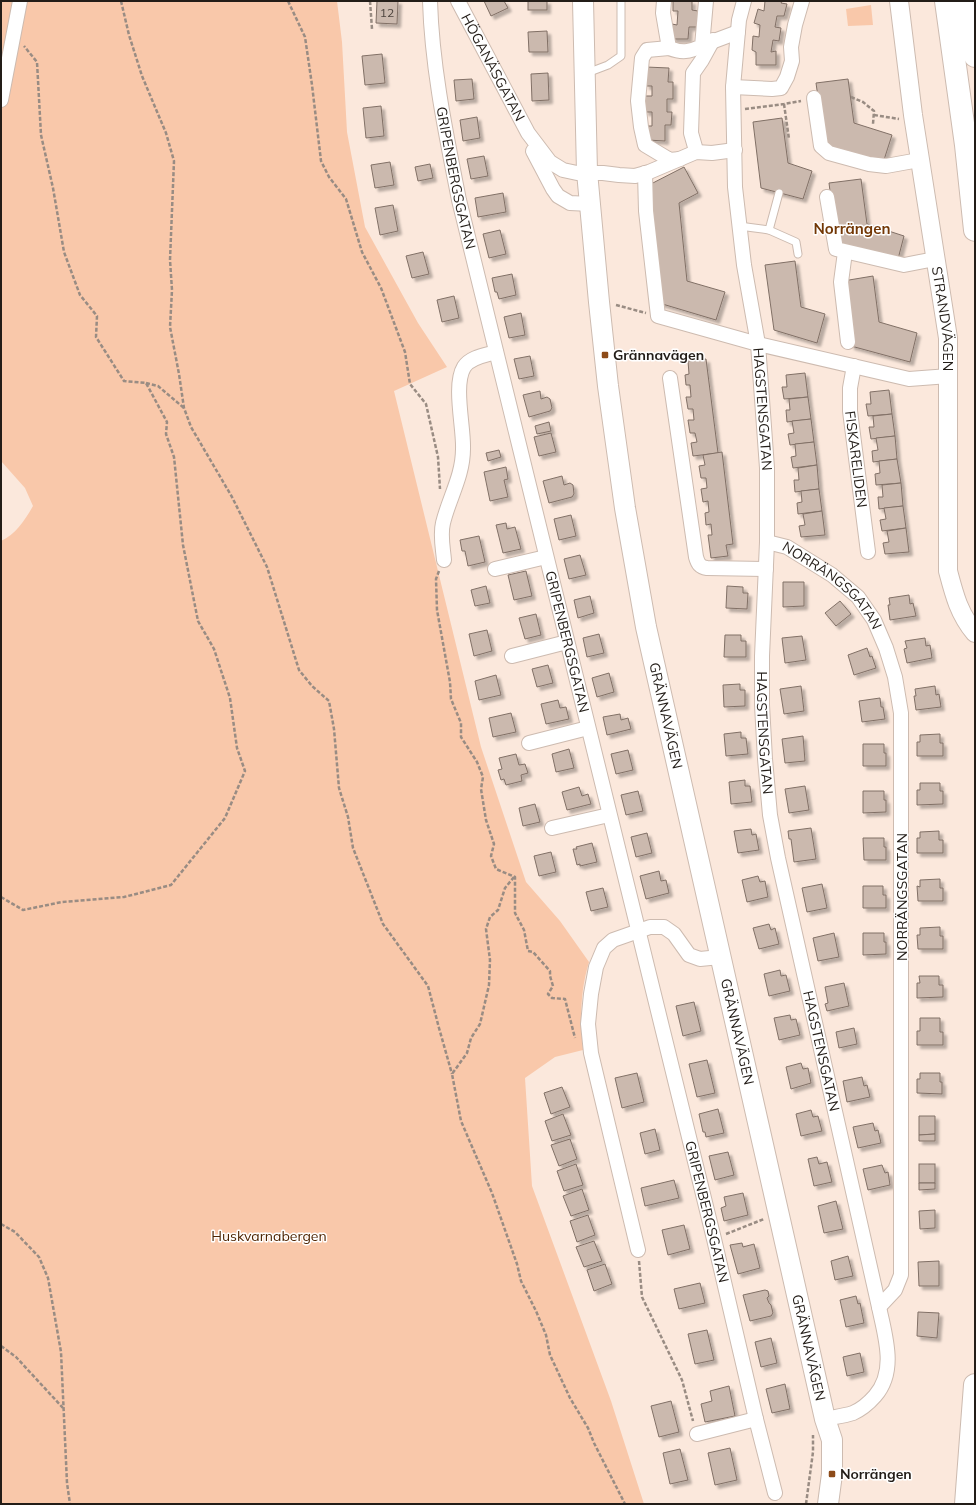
<svg xmlns="http://www.w3.org/2000/svg" width="976" height="1505" font-family="Mulish,sans-serif">
	<defs>
		<filter id="shadow"><feDropShadow dx="3.5" dy="3.5" stdDeviation="1" flood-color="#0004"/></filter>
	</defs>
	<rect width="100%" height="100%" fill="#fbe8dc"/>
	<g fill="#f9c8aa">
		<path d="M1,1H337L342,42L347,132L365,227L418,323L447,367L394,391L481,747L526,882L560,921L589,962C580,992 580,1019 583,1050L555,1057L525,1078L532,1186L611,1401L644,1504H1V541C16,534 25,520 33,506L25,488L1,461Z"/>
		<polygon points="871,5 873,25 848,26 846,9"/>
	</g>
	<g fill="#cbb9ae" stroke="#817066" filter="url(#shadow)">
		<polygon points="377,1 398,1 397,24 376,23"/>
		<polygon points="484,1 504,1 508,8 491,16"/>
		<rect x="528" y="1" width="19" height="9"/>
		<polygon points="673,1 692,1 692,10 698,11 697,27 689,27 688,39 672,39 672,24 677,25 678,11 673,11"/>
		<polygon points="765,1 782,1 781,3 787,4 784,16 777,16 775,27 781,28 779,41 773,40 771,52 776,51 776,65 756,65 756,52 752,50 753,36 759,37 760,25 754,23 758,9 764,11"/>
		<polygon points="547,31 548,52 529,52 528,32"/>
		<polygon points="382,54 385,83 365,85 362,56"/>
		<polygon points="646,67 669,68 668,82 673,82 673,99 667,99 667,112 672,112 671,125 665,125 665,141 647,140 647,126 652,126 652,112 645,112 645,96 652,96 652,86 646,86"/>
		<polygon points="548,73 549,100 532,101 531,74"/>
		<polygon points="472,79 474,99 456,101 454,80"/>
		<polygon points="848,79 854,123 892,135 883,163 825,148 816,83"/>
		<polygon points="381,106 384,136 366,138 363,108"/>
		<polygon points="477,117 480,138 463,141 460,120"/>
		<polygon points="782,118 788,163 812,171 803,199 761,188 753,122"/>
		<polygon points="484,156 488,176 471,179 467,159"/>
		<polygon points="390,162 394,185 375,188 371,165"/>
		<polygon points="430,164 433,178 418,181 415,167"/>
		<polygon points="684,167 698,193 679,203 687,281 725,292 716,320 659,303 647,186"/>
		<polygon points="861,179 867,224 904,236 897,263 837,248 829,183"/>
		<polygon points="503,193 506,212 478,217 475,198"/>
		<polygon points="393,205 398,231 380,235 375,208"/>
		<polygon points="500,230 506,254 489,258 483,234"/>
		<polygon points="423,252 429,274 412,278 406,256"/>
		<polygon points="795,261 801,307 825,314 817,343 774,330 765,265"/>
		<polygon points="512,274 516,295 499,299 497,292 495,292 492,278"/>
		<polygon points="873,276 879,322 917,333 910,362 851,346 843,281"/>
		<polygon points="454,296 459,318 442,322 437,300"/>
		<polygon points="521,313 525,335 509,338 504,317"/>
		<polygon points="530,356 534,376 519,379 514,359"/>
		<polygon points="706,359 718,453 693,456 691,443 697,442 695,433 690,433 688,420 694,420 693,409 688,409 686,397 691,397 690,385 686,385 685,375 689,374 688,361"/>
		<polygon points="805,373 808,397 784,399 782,387 787,387 786,375"/>
		<polygon points="889,390 892,414 868,416 866,404 871,404 870,392"/>
		<polygon points="540,391 541,399 547,397 550,399 552,408 550,411 529,417 523,395"/>
		<polygon points="808,397 811,419 787,422 786,410 790,410 789,399"/>
		<polygon points="892,414 895,436 871,439 869,427 874,427 873,416"/>
		<polygon points="811,419 814,442 790,445 788,434 794,433 792,421"/>
		<polygon points="549,422 551,431 537,434 535,426"/>
		<polygon points="551,433 556,452 539,456 534,437"/>
		<polygon points="895,436 897,459 873,462 872,451 878,450 876,438"/>
		<polygon points="814,442 817,465 793,468 791,457 796,456 795,444"/>
		<polygon points="499,450 501,457 488,461 486,453"/>
		<polygon points="722,452 733,544 726,545 728,556 711,558 708,535 712,535 711,524 706,525 705,513 709,512 708,501 703,502 701,489 707,488 706,478 701,478 699,466 705,465 703,455"/>
		<polygon points="897,459 901,483 876,485 875,474 880,473 879,461"/>
		<polygon points="817,465 819,489 795,492 794,480 799,480 798,468"/>
		<polygon points="506,467 508,479 504,480 508,497 490,501 484,472"/>
		<polygon points="562,476 564,485 570,483 573,485 574,494 572,497 549,503 543,481"/>
		<polygon points="901,483 903,506 879,509 878,497 883,497 882,485"/>
		<polygon points="819,489 822,511 798,514 797,503 802,502 801,491"/>
		<polygon points="903,506 906,528 882,531 880,520 886,519 884,508"/>
		<polygon points="822,511 825,535 801,537 799,526 805,525 803,514"/>
		<polygon points="571,515 576,536 559,540 554,519"/>
		<polygon points="506,523 507,529 515,527 521,549 503,553 496,525"/>
		<polygon points="906,528 909,552 885,554 883,543 889,542 887,531"/>
		<polygon points="479,536 485,562 468,566 465,551 462,551 460,540"/>
		<polygon points="580,555 586,575 569,579 564,559"/>
		<polygon points="526,571 532,596 514,600 508,575"/>
		<polygon points="783,582 804,582 804,606 783,607"/>
		<polygon points="486,586 490,603 475,606 471,590"/>
		<polygon points="727,586 743,587 743,593 748,593 747,609 726,608"/>
		<polygon points="909,595 910,604 913,603 916,616 890,620 888,605 890,605 889,598"/>
		<polygon points="590,596 594,613 578,618 574,600"/>
		<polygon points="840,601 851,614 836,626 825,613"/>
		<polygon points="536,614 541,635 525,639 519,618"/>
		<polygon points="487,630 492,651 474,656 469,634"/>
		<polygon points="599,634 604,653 587,657 583,638"/>
		<polygon points="725,635 741,635 741,641 746,641 746,657 724,657"/>
		<polygon points="802,636 806,660 785,663 782,638"/>
		<polygon points="925,638 926,646 930,645 932,658 907,663 904,649 907,648 905,641"/>
		<polygon points="867,648 870,657 872,656 876,668 854,675 848,655"/>
		<polygon points="548,665 553,683 537,687 532,669"/>
		<polygon points="609,673 614,692 597,697 592,678"/>
		<polygon points="496,675 501,695 479,700 475,681"/>
		<polygon points="740,684 740,690 745,690 745,706 724,707 723,685"/>
		<polygon points="801,686 804,711 784,714 780,689"/>
		<polygon points="935,686 936,695 939,694 941,707 916,710 914,696 916,696 915,689"/>
		<polygon points="880,698 881,707 883,707 885,719 862,722 859,701"/>
		<polygon points="558,700 560,708 566,707 569,719 546,724 541,704"/>
		<polygon points="511,713 516,732 493,737 489,718"/>
		<polygon points="620,714 621,720 628,718 631,729 607,735 603,717"/>
		<polygon points="741,732 741,738 746,738 748,754 726,756 724,734"/>
		<polygon points="940,734 940,743 943,743 943,756 917,756 917,742 920,742 920,735"/>
		<polygon points="803,736 805,761 785,763 782,739"/>
		<polygon points="863,744 884,744 884,753 886,753 886,766 863,766"/>
		<polygon points="569,749 574,768 556,772 552,754"/>
		<polygon points="628,750 633,770 616,774 611,754"/>
		<polygon points="516,754 519,765 525,764 528,773 521,775 522,781 506,785 504,779 501,780 498,770 502,769 499,758"/>
		<polygon points="745,780 745,786 750,786 752,802 731,804 729,782"/>
		<polygon points="920,783 940,783 940,791 943,791 943,804 917,805 917,790 920,790"/>
		<polygon points="805,786 809,810 789,813 785,789"/>
		<polygon points="579,787 582,796 588,794 591,804 567,810 562,792"/>
		<polygon points="638,791 643,811 626,815 621,795"/>
		<polygon points="863,791 884,791 884,800 886,800 886,812 863,813"/>
		<polygon points="535,804 540,822 523,826 519,808"/>
		<polygon points="811,828 816,859 794,862 791,839 789,839 788,831"/>
		<polygon points="751,829 752,835 756,834 759,850 738,853 734,831"/>
		<polygon points="939,831 939,840 943,840 943,853 917,853 917,838 920,838 920,832"/>
		<polygon points="647,833 652,853 636,857 631,837"/>
		<polygon points="863,838 884,838 884,847 886,847 886,860 864,860"/>
		<polygon points="592,843 597,862 580,866 580,864 577,865 573,849 577,849 576,847"/>
		<polygon points="551,852 556,872 539,876 534,856"/>
		<polygon points="659,871 661,881 666,880 669,893 646,899 640,876"/>
		<polygon points="758,876 760,882 765,881 768,897 747,902 742,880"/>
		<polygon points="940,879 940,888 943,888 943,901 918,901 917,886 920,887 920,880"/>
		<polygon points="822,884 827,908 807,912 802,888"/>
		<polygon points="863,886 883,886 883,895 886,895 886,908 863,908"/>
		<polygon points="603,888 608,907 591,911 586,892"/>
		<polygon points="769,924 771,930 775,928 779,944 759,949 753,928"/>
		<polygon points="940,927 940,936 943,936 943,949 918,949 917,935 920,935 920,928"/>
		<polygon points="834,933 839,957 818,961 813,938"/>
		<polygon points="863,933 884,933 884,942 886,942 886,954 863,955"/>
		<polygon points="780,970 781,976 786,975 790,991 769,996 764,974"/>
		<polygon points="919,976 939,976 939,985 943,985 943,997 917,998 917,983 920,983"/>
		<polygon points="844,983 849,1006 827,1011 825,1004 828,1003 825,987"/>
		<polygon points="694,1002 701,1031 683,1036 676,1006"/>
		<polygon points="790,1015 791,1020 796,1019 800,1035 779,1040 774,1018"/>
		<polygon points="920,1018 940,1018 940,1032 943,1032 943,1045 917,1045 917,1031 920,1031"/>
		<polygon points="854,1028 857,1044 839,1048 836,1032"/>
		<polygon points="707,1060 715,1093 697,1097 689,1064"/>
		<polygon points="801,1063 803,1069 808,1068 811,1083 791,1089 786,1067"/>
		<polygon points="637,1073 644,1102 622,1108 615,1078"/>
		<polygon points="920,1073 940,1073 940,1082 942,1082 942,1094 917,1093 917,1079 920,1079"/>
		<polygon points="862,1077 864,1086 867,1085 870,1097 847,1102 843,1081"/>
		<polygon points="562,1087 570,1107 551,1114 544,1093"/>
		<polygon points="718,1109 724,1133 706,1137 705,1132 703,1132 699,1114"/>
		<polygon points="811,1110 813,1117 818,1116 822,1131 801,1136 796,1114"/>
		<polygon points="563,1114 571,1135 552,1141 545,1121"/>
		<polygon points="919,1116 935,1116 935,1134 919,1135"/>
		<polygon points="873,1123 875,1131 878,1130 881,1143 858,1148 853,1127"/>
		<polygon points="655,1129 660,1150 645,1154 640,1133"/>
		<polygon points="935,1134 935,1141 919,1141 919,1135"/>
		<polygon points="570,1139 577,1159 559,1166 551,1145"/>
		<polygon points="728,1152 734,1175 715,1180 709,1156"/>
		<polygon points="817,1157 819,1164 827,1162 832,1182 814,1186 808,1159"/>
		<polygon points="576,1164 583,1185 564,1191 557,1171"/>
		<rect x="919" y="1164" width="16" height="19"/>
		<polygon points="882,1165 885,1173 888,1172 890,1185 868,1190 863,1169"/>
		<polygon points="674,1180 679,1198 645,1206 641,1188"/>
		<polygon points="919,1183 935,1183 935,1189 919,1190"/>
		<polygon points="582,1189 589,1210 571,1216 563,1196"/>
		<polygon points="743,1193 748,1215 724,1221 721,1208 726,1206 724,1197"/>
		<polygon points="836,1201 843,1229 824,1233 818,1206"/>
		<polygon points="935,1210 935,1228 920,1229 919,1211"/>
		<polygon points="588,1215 595,1235 577,1242 570,1221"/>
		<polygon points="684,1225 690,1249 668,1255 662,1230"/>
		<polygon points="594,1241 602,1261 584,1267 576,1247"/>
		<polygon points="742,1243 743,1247 754,1244 760,1268 738,1274 730,1245"/>
		<polygon points="848,1256 853,1276 835,1280 831,1261"/>
		<polygon points="939,1261 939,1286 919,1286 918,1262"/>
		<polygon points="605,1264 612,1284 594,1291 587,1270"/>
		<polygon points="700,1283 705,1303 679,1309 674,1289"/>
		<polygon points="765,1290 768,1291 769,1296 767,1298 769,1303 771,1305 773,1313 771,1316 750,1321 743,1295"/>
		<polygon points="856,1296 858,1304 860,1303 864,1323 846,1327 840,1300"/>
		<polygon points="918,1312 939,1313 937,1338 917,1336"/>
		<polygon points="707,1330 714,1360 695,1364 688,1334"/>
		<polygon points="771,1338 777,1363 761,1367 755,1342"/>
		<polygon points="860,1353 864,1372 847,1376 843,1357"/>
		<polygon points="785,1384 790,1409 772,1413 766,1389"/>
		<polygon points="729,1386 735,1416 705,1422 701,1404 712,1401 710,1391"/>
		<polygon points="671,1401 679,1432 659,1437 651,1406"/>
		<polygon points="730,1448 737,1480 715,1485 708,1453"/>
		<polygon points="680,1449 688,1480 670,1484 663,1453"/>
	</g>
	<g fill="none" stroke-linecap="round" stroke-linejoin="round">
		<defs>
			<g id="service">
				<polyline points="587,73 608,65 621,56 621,1"/>
				<polyline points="739,226 769,230 796,242 798,254"/>
				<polyline points="769,230 779,193"/>
			</g>
			<g id="minor">
				<path id="s1" d="M430,1C432,68 446,134 459,200L714,1239L756,1419L775,1493"/>
				<path id="s2" d="M458,1L528,133L550,162L563,170L577,173H603L619,175L635,176L649,172L696,152L712,153L735,150"/>
				<path d="M664,1L663,13L669,48C682,53 689,52 702,46L706,1"/>
				<path id="s3" d="M744,1L739,20L733,87L735,187L744,265L758,344L767,468V542L762,656V705L765,759L770,815L778,858L879,1307C885,1336 897,1371 875,1396C868,1404 862,1409 853,1413C844,1416 834,1417 825,1419"/>
				<polyline points="706,44 738,32"/>
				<polyline points="669,48 647,50 642,58 638,101 641,127 645,145 670,160 680,159"/>
				<polyline points="733,87 772,89 781,88 787,77 792,61 791,47 795,25 802,1"/>
				<polyline points="814,98 821,146 829,153 869,164 886,166 919,160"/>
				<polyline points="1,100 20,1"/>
				<polyline points="533,151 553,189 558,196 570,203 590,204"/>
				<polyline points="696,152 695,147 691,133 693,73 702,60 713,40"/>
				<polyline points="645,173 646,211 658,316 758,344 909,379 949,376"/>
				<polyline points="827,197 836,249 904,265 935,259"/>
				<polyline points="845,252 841,282 848,342"/>
				<path id="s4" d="M854,366L850,388V411L868,552"/>
				<path d="M670,378L696,557C698,564 700,567 707,568L766,569"/>
				<path id="s5" d="M767,542L787,547L832,575L858,597L874,620L886,648L895,677L901,713V1275L895,1290L879,1307"/>
				<path d="M444,560C443,548 440,535 443,523C449,498 463,476 463,449C464,428 453,385 464,367C470,357 486,355 496,352"/>
				<polyline points="495,569 546,557"/>
				<polyline points="512,656 567,642"/>
				<polyline points="529,743 588,728"/>
				<polyline points="552,828 609,815"/>
				<polyline points="638,1250 591,1053 588,1024 591,994 596,967 604,948 613,940 650,927 664,927 674,934 689,955 700,959 720,957"/>
				<polyline points="697,1434 756,1419"/>
			</g>
			<g id="tertiary">
				<path id="s6" d="M899,1L913,115L948,338V571C954,594 959,614 975,633"/>
			</g>
			<g id="secondary">
				<path id="s7" d="M583,1L587,172L599,302L608,386L625,508L646,627L825,1419L832,1440V1474L828,1504"/>
			</g>
			<g id="motorway">
				<polyline points="946,1 966,145 975,230"/>
				<polyline points="967,1 975,56"/>
				<polyline points="966,1504 975,1385"/>
			</g>
		</defs>
		<use href="#service" stroke="#cdbbb0" stroke-width="9"/>
		<use href="#minor" stroke="#cdbbb0" stroke-width="16"/>
		<use href="#tertiary" stroke="#cdbbb0" stroke-width="20"/>
		<use href="#secondary" stroke="#cdbbb0" stroke-width="22"/>
		<use href="#motorway" stroke="#cdbbb0" stroke-width="24"/>
		<g stroke="#998c83" stroke-width="2.5" stroke-dasharray="4 2" stroke-linecap="butt">
			<polyline points="121,1 129,35 142,76 166,133 174,161 170,260 172,290 170,327 179,374 184,408 191,427 232,497 267,567 299,670 312,686 329,701 334,729 339,788 348,817 353,848 383,924 428,986 439,1028 452,1074"/>
			<polyline points="288,1 305,37 312,85 321,161 329,177 346,199 362,252 381,288 405,352 410,384 426,404 438,457 440,489"/>
			<polyline points="370,1 372,29"/>
			<polyline points="851,97 863,102 874,111 873,124"/>
			<polyline points="784,104 789,139"/>
			<polyline points="745,109 784,104 801,101"/>
			<polyline points="874,115 899,119"/>
			<polyline points="616,305 646,313"/>
			<polyline points="146,383 158,386 184,408"/>
			<polyline points="439,571 436,579 437,610 450,682 451,699 461,723 461,737 477,762 483,777 481,789 486,820 494,844 491,856 496,869 515,877 515,913 524,930 528,951 533,952 550,971 550,976 553,986 548,994 552,998 565,999 575,1038"/>
			<polyline points="514,877 505,888 498,910 490,917 486,929 490,960 489,985 480,1024 471,1038 467,1053 452,1074 461,1121 492,1193 517,1264 521,1281 536,1311 546,1335 550,1355 570,1398 588,1428 594,1443 625,1504"/>
			<polyline points="1,897 23,910 62,902 124,897 171,885 225,818 245,771 237,748 230,698 214,649 198,621 183,545 174,457 166,434 167,422 146,383 124,381 96,337 97,316 80,295 64,252 53,188 41,135 37,62 24,46"/>
			<polyline points="1,1224 15,1232 39,1257 48,1278 61,1352 67,1483 70,1504"/>
			<polyline points="726,1234 764,1219"/>
			<polyline points="639,1261 642,1297 682,1380 693,1421"/>
			<polyline points="1,1346 16,1357 63,1408"/>
			<polyline points="806,1504 813,1452 813,1435"/>
		</g>
		<use href="#service" stroke="#fff" stroke-width="7"/>
		<use href="#minor" stroke="#fff" stroke-width="14"/>
		<use href="#tertiary" stroke="#fff" stroke-width="18"/>
		<use href="#secondary" stroke="#fff" stroke-width="20"/>
		<use href="#motorway" stroke="#fff" stroke-width="22"/>
	</g>
	<g fill="#8d4b19" stroke="#fff" stroke-width="1.5">
		<rect x="601" y="351" width="8" height="8" rx="2"/>
		<rect x="828" y="1470" width="8" height="8" rx="2"/>
	</g>
	<g text-anchor="middle" dominant-baseline="central" stroke-width="3" stroke-linejoin="round" paint-order="stroke">
		<g font-size="12" fill="#4d443e">
			<text x="387" y="12">12</text>
		</g>
		<g font-size="14" fill="#231d18" stroke="#fff">
			<text stroke="none"><textPath href="#s2" startOffset="75">HÖGANÄSGATAN</textPath></text>
			<text stroke="none"><textPath href="#s1" startOffset="179">GRIPENBERGSGATAN</textPath></text>
			<text stroke="none"><textPath href="#s6" startOffset="321">STRANDVÄGEN</textPath></text>
			<text stroke="none"><textPath href="#s3" startOffset="411">HAGSTENSGATAN</textPath></text>
			<text stroke="none"><textPath href="#s4" startOffset="94">FISKARELIDEN</textPath></text>
			<text stroke="none"><textPath href="#s5" startOffset="81">NORRÄNGSGATAN</textPath></text>
			<text stroke="none"><textPath href="#s1" startOffset="656">GRIPENBERGSGATAN</textPath></text>
			<text stroke="none"><textPath href="#s7" startOffset="721">GRÄNNAVÄGEN</textPath></text>
			<text stroke="none"><textPath href="#s3" startOffset="735">HAGSTENSGATAN</textPath></text>
			<text transform="translate(902 897) rotate(-90)">NORRÄNGSGATAN</text>
			<text stroke="none"><textPath href="#s7" startOffset="1045">GRÄNNAVÄGEN</textPath></text>
			<text stroke="none"><textPath href="#s3" startOffset="1059">HAGSTENSGATAN</textPath></text>
			<text stroke="none"><textPath href="#s1" startOffset="1243">GRIPENBERGSGATAN</textPath></text>
			<text stroke="none"><textPath href="#s7" startOffset="1369">GRÄNNAVÄGEN</textPath></text>
		</g>
		<g font-size="14" font-weight="bold" fill="#231d18" stroke="#fff" text-anchor="start">
			<text x="613" y="355">Grännavägen</text>
			<text x="840" y="1474">Norrängen</text>
		</g>
		<g font-size="14" fill="#4d2301" stroke="#fff">
			<text x="269" y="1236">Huskvarnabergen</text>
		</g>
		<g font-size="15" font-weight="bold" fill="#723705" stroke="#fff">
			<text x="852" y="228">Norrängen</text>
		</g>
	</g>
	<rect width="976" height="1505" fill="none" stroke="#231d18" stroke-width="4"/>
</svg>
